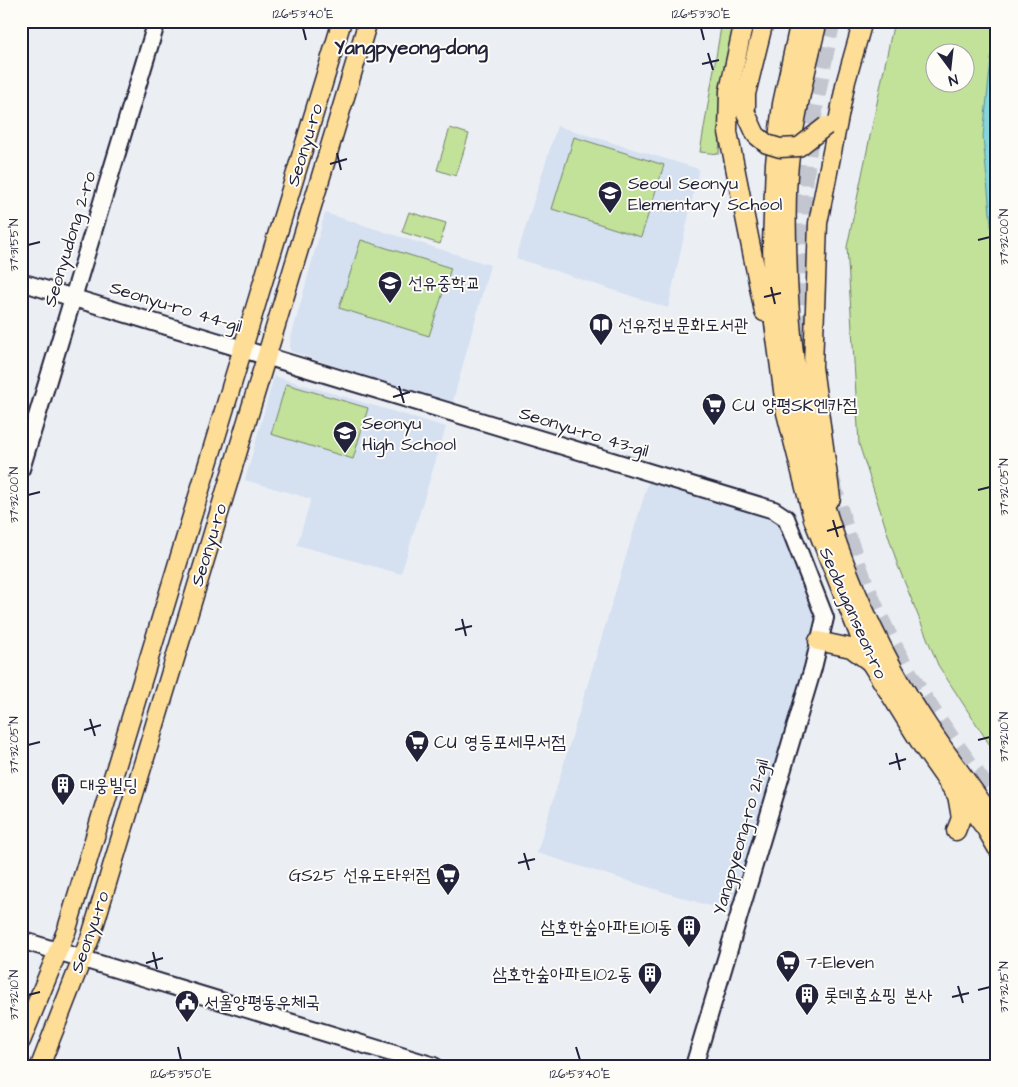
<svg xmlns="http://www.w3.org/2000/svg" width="1018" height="1087" font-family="'Architects Daughter','Poor Story',sans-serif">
	<rect width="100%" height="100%" fill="#ebeff4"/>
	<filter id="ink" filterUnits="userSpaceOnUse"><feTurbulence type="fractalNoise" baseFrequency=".02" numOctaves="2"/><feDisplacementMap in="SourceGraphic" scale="10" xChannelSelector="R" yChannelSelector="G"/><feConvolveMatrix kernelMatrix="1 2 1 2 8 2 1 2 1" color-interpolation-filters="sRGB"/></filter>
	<g filter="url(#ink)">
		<g fill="#d5e0f1">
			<polygon points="557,126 699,169 668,308 516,258"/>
			<polygon points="325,213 490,265 452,405 290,351 290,342"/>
			<polygon points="274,376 446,427 401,574 297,545 311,499 245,480"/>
			<polygon points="651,473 774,510 825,618 739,915 537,853"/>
		</g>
		<g fill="#c2e199" stroke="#72826a" fill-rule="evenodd">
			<polygon points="722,21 742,21 722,105 719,154 700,152"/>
			<path d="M894,21H997V756L938,665L898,566L859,444L847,247ZM936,52H966V82H936Z"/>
			<polygon points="450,128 469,134 456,176 437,170"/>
			<polygon points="574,137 664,165 641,237 552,209"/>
			<polygon points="409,212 446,223 440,244 402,232"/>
			<polygon points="361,240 451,268 429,336 339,308"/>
			<polygon points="286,384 368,408 353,459 271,434"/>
		</g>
		<polygon fill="#85d6dc" stroke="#5d8e9c" points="995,21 997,21 997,290 983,136"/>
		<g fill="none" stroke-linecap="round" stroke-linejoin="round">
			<g stroke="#c3c6cf" stroke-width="20" stroke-dasharray="20 10" stroke-linecap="butt">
				<path d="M808,364C805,335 802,306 801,277C797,191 812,104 831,21"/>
				<path d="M830,478C849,558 882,636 927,705C949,739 974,772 997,805"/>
			</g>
			<defs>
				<g id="secondary">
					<polyline points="21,282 774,510 786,518 825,618 813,668 694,1066"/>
					<polyline points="21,469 157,21"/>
					<polyline points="21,940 434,1066"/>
				</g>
				<g id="primary">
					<polyline points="744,21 729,91 728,132 764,312"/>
					<polyline points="800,21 782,104 775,163 772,243 774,323 786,413 813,519 870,662 923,747 956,794 965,801 986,829 997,848"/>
					<path d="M818,21C806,68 795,116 789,164C785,202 787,242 788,280C795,424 826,544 894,670C923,724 962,773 997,824"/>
					<polyline points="746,113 746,94 764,21"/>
					<polyline points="831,498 813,367 818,223 846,81 863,21"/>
					<polyline points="818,641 851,648 870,662"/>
					<polyline points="956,831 961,818 957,795"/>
					<polyline points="21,1041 67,929 342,21"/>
					<polyline points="40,1066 91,936 368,21"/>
				</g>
			</defs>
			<use href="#secondary" stroke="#22223b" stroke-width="20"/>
			<use href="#primary" stroke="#22223b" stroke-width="21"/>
			<use href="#secondary" stroke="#fdfcf7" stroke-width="16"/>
			<use href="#primary" stroke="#fedd96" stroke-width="18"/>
			<defs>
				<polyline id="primary-bridge" points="746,113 756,135 767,144 780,148 799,147 826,126"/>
			</defs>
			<use href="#primary-bridge" stroke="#22223b" stroke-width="21" stroke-linecap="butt"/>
			<use href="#primary-bridge" stroke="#fedd96" stroke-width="18"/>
		</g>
	</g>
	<path fill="none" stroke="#22223b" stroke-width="2" d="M303,28L306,40M701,28L704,40M708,53L713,70M702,64L719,60M337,153L341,170M330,164L347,159M978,240L990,237M28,245L40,242M771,287L775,304M764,297L781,293M399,386L404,403M393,397L410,392M978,490L990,487M28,495L40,492M833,520L838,537M827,531L844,526M462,619L466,636M455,630L472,626M90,719L95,736M84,730L101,725M978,740L990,737M28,745L40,742M896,753L900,770M889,764L906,759M524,853L529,870M518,863L535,859M153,952L157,969M146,963L163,958M958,986L963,1003M978,990L990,987M28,995L40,992M952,997L969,993M178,1047L181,1060M576,1047L580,1060"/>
	<defs>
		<symbol id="school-pin" viewBox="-11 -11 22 30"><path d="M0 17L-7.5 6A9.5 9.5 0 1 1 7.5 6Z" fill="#22223b" stroke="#fdfcf7"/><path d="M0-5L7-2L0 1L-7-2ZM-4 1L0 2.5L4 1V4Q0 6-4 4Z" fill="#fff"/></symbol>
		<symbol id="library-pin" viewBox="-11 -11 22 30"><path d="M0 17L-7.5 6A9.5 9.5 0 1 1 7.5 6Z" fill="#22223b" stroke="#fdfcf7"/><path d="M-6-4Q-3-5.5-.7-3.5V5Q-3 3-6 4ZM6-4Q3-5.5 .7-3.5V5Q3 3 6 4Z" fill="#fff"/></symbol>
		<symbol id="supermarket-pin" viewBox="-11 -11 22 30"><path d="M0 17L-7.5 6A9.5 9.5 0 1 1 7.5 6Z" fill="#22223b" stroke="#fdfcf7"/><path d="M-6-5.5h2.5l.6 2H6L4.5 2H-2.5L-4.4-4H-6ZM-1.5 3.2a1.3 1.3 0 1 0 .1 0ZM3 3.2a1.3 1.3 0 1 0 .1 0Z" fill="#fff"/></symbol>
		<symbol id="building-pin" viewBox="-11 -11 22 30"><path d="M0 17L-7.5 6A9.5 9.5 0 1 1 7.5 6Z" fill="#22223b" stroke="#fdfcf7"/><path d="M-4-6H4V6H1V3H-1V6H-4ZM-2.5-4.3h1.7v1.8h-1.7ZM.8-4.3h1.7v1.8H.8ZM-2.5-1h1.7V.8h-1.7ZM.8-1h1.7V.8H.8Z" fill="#fff"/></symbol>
		<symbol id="civic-pin" viewBox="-11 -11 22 30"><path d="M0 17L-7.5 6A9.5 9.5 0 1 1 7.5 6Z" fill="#22223b" stroke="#fdfcf7"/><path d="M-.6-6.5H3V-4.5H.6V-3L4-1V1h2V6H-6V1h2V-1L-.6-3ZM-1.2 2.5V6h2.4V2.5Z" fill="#fff"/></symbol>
	</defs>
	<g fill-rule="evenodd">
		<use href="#school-pin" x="596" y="179" width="28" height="38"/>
		<use href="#school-pin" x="376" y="269" width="28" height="38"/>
		<use href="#library-pin" x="587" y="311" width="28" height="38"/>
		<use href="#supermarket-pin" x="700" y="391" width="28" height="38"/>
		<use href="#school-pin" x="331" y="419" width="28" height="38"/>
		<use href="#supermarket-pin" x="403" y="728" width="28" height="38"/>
		<use href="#building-pin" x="49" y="771" width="28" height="38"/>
		<use href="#supermarket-pin" x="434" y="861" width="28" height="38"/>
		<use href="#building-pin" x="675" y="913" width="28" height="38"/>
		<use href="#supermarket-pin" x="774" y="948" width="28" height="38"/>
		<use href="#building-pin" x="636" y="960" width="28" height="38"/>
		<use href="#building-pin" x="793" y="981" width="28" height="38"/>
		<use href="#civic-pin" x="173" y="988" width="28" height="38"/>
	</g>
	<g text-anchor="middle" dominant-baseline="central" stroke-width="4" stroke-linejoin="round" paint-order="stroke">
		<g font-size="18" fill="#22223b" stroke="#fdfcf7">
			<text transform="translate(305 145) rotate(-73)">Seonyu-ro</text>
			<text transform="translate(70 239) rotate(-73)">Seonyudong 2-ro</text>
			<text transform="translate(176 307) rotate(17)">Seonyu-ro 44-gil</text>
			<text transform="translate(584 432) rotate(17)">Seonyu-ro 43-gil</text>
			<text transform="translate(209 545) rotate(-73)">Seonyu-ro</text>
			<text transform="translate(853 613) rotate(66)">Seobuganseon-ro</text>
			<text transform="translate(741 837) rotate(-74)">Yangpyeong-ro 21-gil</text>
			<text transform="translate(90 932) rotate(-71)">Seonyu-ro</text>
		</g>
		<g font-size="18" fill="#22223b" stroke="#fdfcf7" text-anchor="start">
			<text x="628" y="183">Seoul Seonyu<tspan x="628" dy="21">Elementary School</tspan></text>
			<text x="408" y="283">선유중학교</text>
			<text x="618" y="325">선유정보문화도서관</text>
			<text x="732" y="405">CU 양평SK엔카점</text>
			<text x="362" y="423">Seonyu<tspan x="362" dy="21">High School</tspan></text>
			<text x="434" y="742">CU 영등포세무서점</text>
			<text x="80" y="785">대웅빌딩</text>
			<text x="430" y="875" text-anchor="end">GS25 선유도타워점</text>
			<text x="672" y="927" text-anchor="end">삼호한숲아파트101동</text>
			<text x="806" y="962">7-Eleven</text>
			<text x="632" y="974" text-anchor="end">삼호한숲아파트102동</text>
			<text x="824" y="995">롯데홈쇼핑 본사</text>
			<text x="204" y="1002">서울양평동우체국</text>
		</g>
		<g font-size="20" font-weight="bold" fill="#22223b" stroke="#fdfcf7">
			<text x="411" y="48">Yangpyeong-dong</text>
		</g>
	</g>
	<rect width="1018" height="1087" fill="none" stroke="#fdfcf7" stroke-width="55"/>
	<g transform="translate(950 68) rotate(165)"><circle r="24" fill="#fdfcf7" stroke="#a5a5ac"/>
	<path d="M0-4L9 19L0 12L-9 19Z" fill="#22223b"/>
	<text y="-8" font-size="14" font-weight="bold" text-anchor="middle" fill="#22223b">N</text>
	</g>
	<rect x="28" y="28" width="962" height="1032" fill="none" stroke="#22223b" stroke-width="2"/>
	<g font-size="12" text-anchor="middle" fill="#22223b">
		<text x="303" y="18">126°53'40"E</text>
		<text x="701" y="18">126°53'30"E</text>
		<text transform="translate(1004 237) rotate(-90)" y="4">37°32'00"N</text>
		<text transform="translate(14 245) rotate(-90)" y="4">37°31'55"N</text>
		<text transform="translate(1004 487) rotate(-90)" y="4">37°32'05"N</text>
		<text transform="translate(14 495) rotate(-90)" y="4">37°32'00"N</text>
		<text transform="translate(1004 737) rotate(-90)" y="4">37°32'10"N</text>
		<text transform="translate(14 745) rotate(-90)" y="4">37°32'05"N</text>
		<text transform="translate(1004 987) rotate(-90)" y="4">37°32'15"N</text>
		<text transform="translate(14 995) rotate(-90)" y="4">37°32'10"N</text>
		<text x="181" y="1078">126°53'50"E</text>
		<text x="580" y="1078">126°53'40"E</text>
	</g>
</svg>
